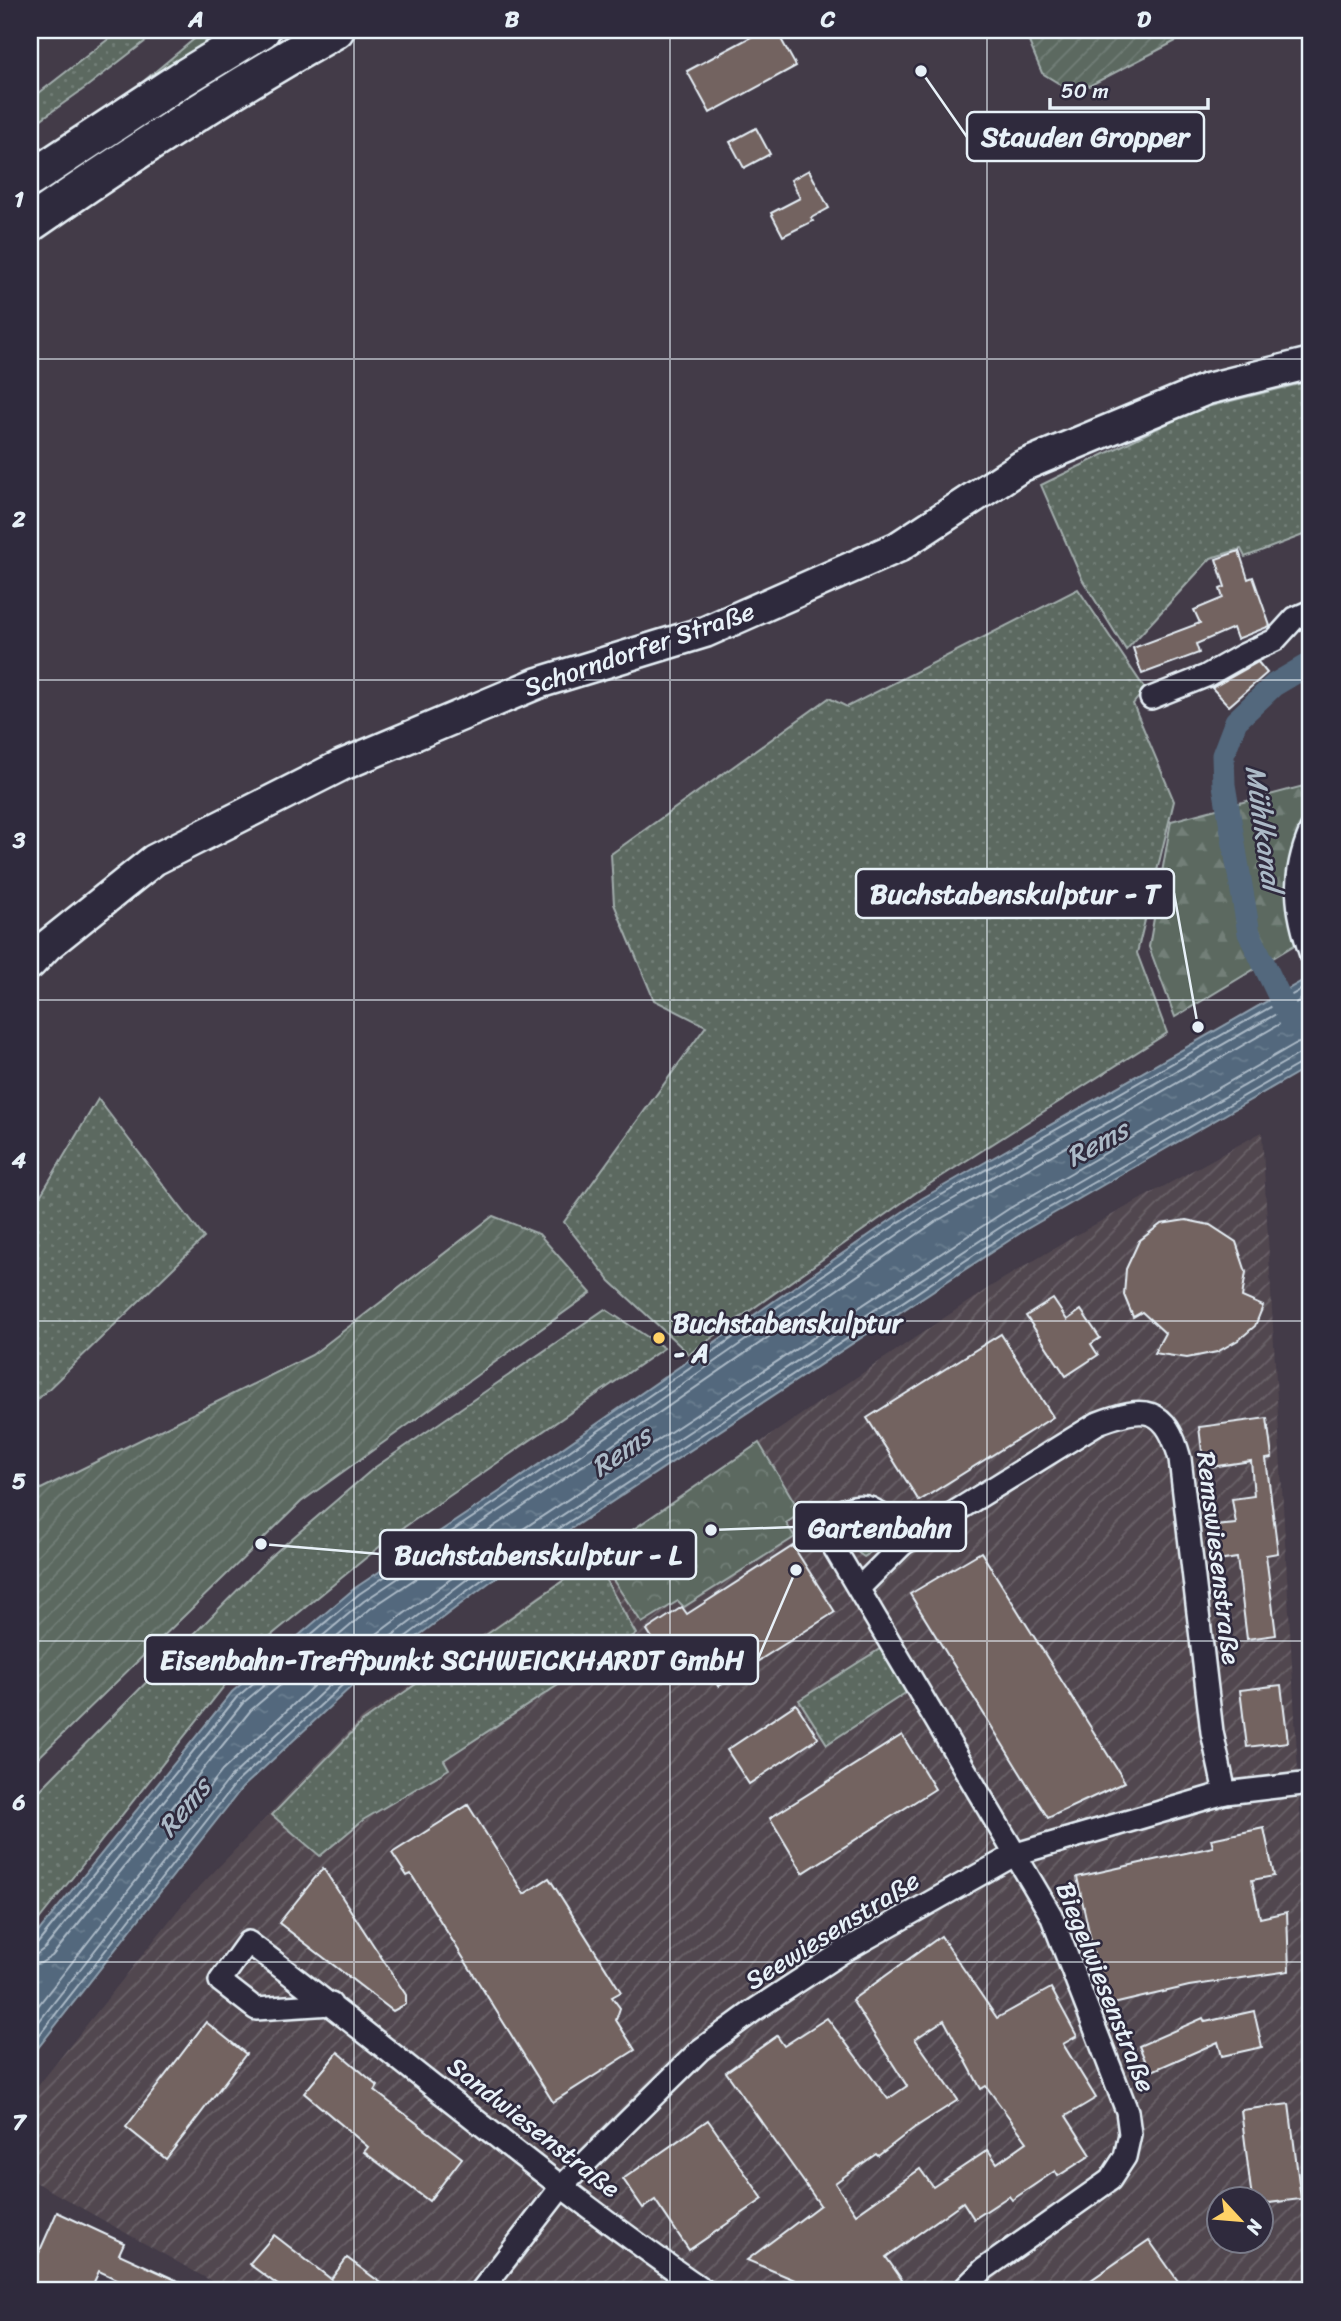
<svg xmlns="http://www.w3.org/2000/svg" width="1341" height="2321" font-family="Sriracha,sans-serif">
	<defs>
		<pattern id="industrial-furrows" width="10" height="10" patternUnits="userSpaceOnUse" patternTransform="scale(1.75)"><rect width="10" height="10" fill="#51474f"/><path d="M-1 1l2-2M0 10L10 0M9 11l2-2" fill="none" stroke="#6a6269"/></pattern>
		<pattern id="grass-dots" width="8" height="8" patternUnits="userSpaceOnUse" patternTransform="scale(1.75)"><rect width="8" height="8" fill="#5b6960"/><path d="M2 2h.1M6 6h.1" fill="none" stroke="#737f78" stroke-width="1.8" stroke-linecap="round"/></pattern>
		<pattern id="forest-firs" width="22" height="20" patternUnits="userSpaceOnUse" patternTransform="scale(1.75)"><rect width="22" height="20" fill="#5b6960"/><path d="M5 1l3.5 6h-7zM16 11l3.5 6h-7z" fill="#737f78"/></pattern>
		<pattern id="park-crowns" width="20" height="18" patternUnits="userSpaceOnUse" patternTransform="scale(1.75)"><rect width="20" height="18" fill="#5b6960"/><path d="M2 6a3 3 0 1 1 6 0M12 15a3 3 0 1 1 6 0" fill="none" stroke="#737f78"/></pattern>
		<pattern id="garden-furrows" width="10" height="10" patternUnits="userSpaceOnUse" patternTransform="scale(1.75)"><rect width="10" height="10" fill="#5b6960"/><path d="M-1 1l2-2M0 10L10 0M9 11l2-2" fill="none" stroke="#737f78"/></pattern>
		<pattern id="water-ripples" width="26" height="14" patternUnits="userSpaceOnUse" patternTransform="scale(1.75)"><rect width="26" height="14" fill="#52687d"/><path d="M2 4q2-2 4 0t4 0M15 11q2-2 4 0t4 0" fill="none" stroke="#6b7e90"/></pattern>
	</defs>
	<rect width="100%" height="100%" fill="#433b48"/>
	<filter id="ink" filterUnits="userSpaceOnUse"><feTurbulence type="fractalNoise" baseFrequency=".0143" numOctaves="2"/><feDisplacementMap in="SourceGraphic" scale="14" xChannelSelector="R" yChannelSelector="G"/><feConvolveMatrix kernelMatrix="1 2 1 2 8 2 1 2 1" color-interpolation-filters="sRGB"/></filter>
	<g filter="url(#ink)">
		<path fill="url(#industrial-furrows)" fill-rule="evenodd" d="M1262,1132L1311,2003V2291H229L30,2179V2096L182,1905L361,1719L759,1443L993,1285L1092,1226ZM1218,2198H1260V2240H1218Z"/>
		<g fill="url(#grass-dots)" stroke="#a2adac" stroke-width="2">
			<polygon points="120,30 160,30 85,88 30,127 30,100"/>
			<polygon points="205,30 239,30 127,95"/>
			<polygon points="1311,381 1311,532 1245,557 1241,549 1211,558 1126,650 1082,579 1041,485 1195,410"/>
			<polygon points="1078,589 1145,689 1133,704 1174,801 1137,953 1167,1033 917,1192 689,1354 610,1281 564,1222 706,1026 654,1000 614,904 611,854 829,698 847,707"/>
			<polygon points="98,1099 204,1238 30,1407 30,1213"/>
			<polygon points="605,1309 664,1348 400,1530 252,1651 30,1931 30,1804 42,1788 269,1558 374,1468"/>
			<path d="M867,1515C869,1518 873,1520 875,1524C880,1533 873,1553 864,1557C855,1552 839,1529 850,1519C854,1515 861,1516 867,1515Z"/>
			<polygon points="594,1559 636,1634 444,1760 449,1769 363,1820 320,1856 272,1815 362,1722"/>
			<polygon points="883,1647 910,1690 827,1744 799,1700"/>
		</g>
		<polygon fill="url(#forest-firs)" stroke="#a2adac" stroke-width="2" points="1311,784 1311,935 1175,1017 1149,947 1171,821"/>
		<polygon fill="url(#park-crowns)" stroke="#a2adac" stroke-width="2" points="759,1443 801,1513 786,1523 795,1537 684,1607 678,1601 642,1623 596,1555"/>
		<g fill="url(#garden-furrows)" stroke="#a2adac" stroke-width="2">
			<polygon points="1024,30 1197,30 1089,86 1063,86 1042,73"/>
			<polygon points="493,1216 539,1234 591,1293 301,1502 30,1766 30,1483 39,1490 312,1355"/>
		</g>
		<polygon fill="url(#water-ripples)" stroke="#8e9fae" stroke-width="2" points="1311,976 1311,1065 1025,1230 490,1582 353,1685 242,1788 30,2058 30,1942 232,1692 355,1588 499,1492 921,1199"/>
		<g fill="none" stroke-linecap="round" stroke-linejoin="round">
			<g stroke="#acbac7" stroke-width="2">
				<polyline points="30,1946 38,1943 237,1697 359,1594 503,1497 924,1205 1311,984"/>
				<polyline points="30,1955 37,1954 45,1948 243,1703 364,1601 508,1505 929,1213 1311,994"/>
				<polyline points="30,1965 41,1963 52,1956 251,1710 370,1609 514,1513 935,1222 1311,1006"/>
				<polyline points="30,2016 222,1771 338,1663 476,1560 1010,1208 1295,1044 1311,1040"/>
				<polyline points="30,2033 230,1778 344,1672 482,1568 1016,1217 1301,1053 1311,1051"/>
				<polyline points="30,2047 236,1783 349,1679 487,1576 1021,1224 1305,1061 1311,1060"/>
			</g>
			<polyline stroke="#52687d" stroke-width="23" points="1292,1023 1249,933 1224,785 1223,755 1236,721 1274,685 1311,663"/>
		</g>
		<g fill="#736360" stroke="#e8f1f8" stroke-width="2" fill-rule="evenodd">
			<polygon points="764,30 776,30 796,66 710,113 687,71"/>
			<polygon points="756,128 770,154 744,168 730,142"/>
			<polygon points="809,170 829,208 811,218 813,221 783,236 771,213 800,198 791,180"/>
			<polygon points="1239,551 1248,579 1253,577 1270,626 1237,639 1233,628 1196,644 1199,653 1142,674 1133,648 1200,623 1194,610 1223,598 1220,589 1225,587 1216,559"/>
			<polygon points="1258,662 1267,673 1229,706 1212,688"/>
			<polygon points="1186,1220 1210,1225 1236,1242 1246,1272 1242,1297 1263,1306 1255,1326 1240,1339 1217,1352 1187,1358 1154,1353 1165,1333 1142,1312 1133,1317 1124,1295 1126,1269 1139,1241 1161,1224"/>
			<polygon points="1053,1299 1067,1320 1081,1310 1100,1338 1091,1344 1098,1355 1066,1376 1026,1316"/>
			<polygon points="1001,1334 1053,1417 919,1501 867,1418"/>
			<polygon points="1267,1418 1272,1458 1266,1459 1278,1553 1266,1555 1276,1635 1247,1639 1237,1558 1218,1561 1214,1526 1236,1524 1232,1499 1254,1496 1251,1461 1204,1468 1199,1427"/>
			<polygon points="793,1546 835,1612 719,1686 698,1653 672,1669 647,1630 682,1607 687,1614"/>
			<polygon points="981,1552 1125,1782 1048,1818 910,1594"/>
			<polygon points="1281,1685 1288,1742 1247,1747 1240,1690"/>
			<polygon points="796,1704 818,1738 749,1784 727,1750"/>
			<polygon points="902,1735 935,1789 803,1873 770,1818"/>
			<polygon points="468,1805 524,1894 549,1878 621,1992 612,1997 620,2008 616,2020 635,2050 553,2102 411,1874 407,1876 392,1853"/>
			<polygon points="1264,1828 1274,1876 1252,1880 1260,1918 1287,1912 1289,1971 1189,1986 1105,2006 1077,1877 1213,1847 1211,1839"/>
			<polygon points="323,1868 406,1995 406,2004 393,2011 279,1923"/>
			<path d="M941,1936L997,2018L1051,1988L1077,2036L1063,2044L1096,2098L1066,2116L1091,2155L1058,2176L1055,2171L1012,2200L1009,2196L974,2219L963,2202L886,2257L902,2280L886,2291H821L747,2260L820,2205L726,2072L777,2036L784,2046L827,2018L888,2099L907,2086L852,2000ZM944,2020L981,2089L986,2086L1027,2142L997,2163L988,2150L933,2187L920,2169L856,2214L835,2183L876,2154L878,2156L914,2128L958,2100L915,2039Z"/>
			<polygon points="1254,2011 1262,2047 1222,2056 1218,2042 1150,2072 1139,2046 1203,2018 1205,2022"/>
			<polygon points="206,2022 246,2054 166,2159 126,2127"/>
			<polygon points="338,2052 378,2086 375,2091 462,2158 429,2201 364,2152 368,2147 304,2093"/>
			<polygon points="1289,2104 1301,2199 1261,2204 1261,2199 1252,2199 1241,2110"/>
			<polygon points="708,2120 763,2199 689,2250 655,2200 643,2208 623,2179"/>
			<polygon points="57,2212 124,2243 119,2254 200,2291 142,2291 99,2271 90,2291 30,2291 30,2273"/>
			<polygon points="274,2235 331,2279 347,2258 392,2291 286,2291 249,2264"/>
			<polygon points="1149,2240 1185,2291 1075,2291"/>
		</g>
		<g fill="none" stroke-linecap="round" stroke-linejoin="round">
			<defs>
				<g id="minor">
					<polyline points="1151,698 1206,676 1243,655 1275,640 1295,618 1311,611"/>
					<path d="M1311,830C1291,875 1295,910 1311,955"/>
					<path d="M903,1544L1098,1423C1145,1405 1166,1406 1180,1459L1212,1732L1225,1793"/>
					<path d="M859,1588L903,1544C880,1508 865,1492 825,1521L833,1546L1051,1915L1127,2111L1130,2134L1125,2157L1110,2180L984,2269L962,2291"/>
					<path d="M331,2004L256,2009L220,1981L248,1942C401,2057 547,2183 705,2291"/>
					<polyline points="481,2291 562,2186 700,2050 756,2009 844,1951 1016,1854 1225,1793 1311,1783"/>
				</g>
				<polyline id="secondary" points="30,964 48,945 154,860 340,766 538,683 705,632 898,547 1022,466 1207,389 1311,363"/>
				<g id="trunk">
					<polyline points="30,179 180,80 262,30"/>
					<path d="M30,224C129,155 231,89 336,30"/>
				</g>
			</defs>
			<use href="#minor" stroke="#e8f1f8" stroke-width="26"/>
			<use href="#secondary" stroke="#e8f1f8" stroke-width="35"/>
			<use href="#trunk" stroke="#e8f1f8" stroke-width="40"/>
			<use href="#minor" stroke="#2f2a3d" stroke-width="21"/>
			<use href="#secondary" stroke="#2f2a3d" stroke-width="30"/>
			<use href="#trunk" stroke="#2f2a3d" stroke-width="35"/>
		</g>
	</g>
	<path fill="none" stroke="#e8f1f8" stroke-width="2" stroke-opacity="0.55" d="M354,30V2291M670,30V2291M987,30V2291M30,359H1311M30,680H1311M30,1000H1311M30,1321H1311M30,1641H1311M30,1962H1311"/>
	<circle fill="#ffd166" stroke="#2f2a3d" stroke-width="2.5" cx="659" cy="1338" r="7"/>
	<g text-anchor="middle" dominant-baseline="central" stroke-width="5" stroke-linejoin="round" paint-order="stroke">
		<g font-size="26" fill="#e8f1f8" stroke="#2f2a3d">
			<text transform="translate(639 649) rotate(-19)">Schorndorfer Straße</text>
			<text transform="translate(1219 1558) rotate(83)">Remswiesenstraße</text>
			<text transform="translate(832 1930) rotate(-32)">Seewiesenstraße</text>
			<text transform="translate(1106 1987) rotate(68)">Biegelwiesenstraße</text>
			<text transform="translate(534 2127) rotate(38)">Sandwiesenstraße</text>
		</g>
		<g font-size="26" font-weight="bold" fill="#e8f1f8" stroke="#2f2a3d" text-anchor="start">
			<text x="673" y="1323">Buchstabenskulptur<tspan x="673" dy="30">- A</tspan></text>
		</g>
		<g font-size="28" font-style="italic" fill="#acbac7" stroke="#2f2a3d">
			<text transform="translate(1264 828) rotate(82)">Mühlkanal</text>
			<text transform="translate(1097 1143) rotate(-29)">Rems</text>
			<text transform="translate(621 1451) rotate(-35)">Rems</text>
			<text transform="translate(184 1807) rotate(-51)">Rems</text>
		</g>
	</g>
	<path fill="none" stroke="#e8f1f8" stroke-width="2.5" d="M921 71L967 137M1198 1027L1174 893M711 1530L794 1527M261 1544L380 1554M796 1570L758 1659"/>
	<g fill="#e8f1f8" stroke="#2f2a3d" stroke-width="2.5">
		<circle cx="921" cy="71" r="7"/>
		<circle cx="1198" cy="1027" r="7"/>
		<circle cx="711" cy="1530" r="7"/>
		<circle cx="261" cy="1544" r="7"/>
		<circle cx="796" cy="1570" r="7"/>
	</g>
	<g fill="#2f2a3d" stroke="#e8f1f8" stroke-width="2.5">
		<rect x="967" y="112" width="237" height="49" rx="7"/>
		<rect x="856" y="869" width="318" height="49" rx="7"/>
		<rect x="794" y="1502" width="172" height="49" rx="7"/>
		<rect x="380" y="1530" width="316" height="49" rx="7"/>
		<rect x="145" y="1635" width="613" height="49" rx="7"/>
	</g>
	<g font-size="28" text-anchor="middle" font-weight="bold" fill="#e8f1f8">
		<text x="1085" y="146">Stauden Gropper</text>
		<text x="1015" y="903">Buchstabenskulptur - T</text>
		<text x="880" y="1537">Gartenbahn</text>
		<text x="538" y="1564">Buchstabenskulptur - L</text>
		<text x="452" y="1669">Eisenbahn-Treffpunkt SCHWEICKHARDT GmbH</text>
	</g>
	<rect width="1341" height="2321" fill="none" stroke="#2f2a3d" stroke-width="77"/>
	<g transform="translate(1240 2220) rotate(116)"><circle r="33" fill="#2f2a3d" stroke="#797a88" stroke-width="2"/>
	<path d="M0-5L12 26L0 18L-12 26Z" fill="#ffd166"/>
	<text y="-10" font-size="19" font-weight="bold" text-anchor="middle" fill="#e8f1f8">N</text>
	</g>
	<path d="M1050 98v10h158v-10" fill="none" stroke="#e8f1f8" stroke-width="3.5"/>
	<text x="1061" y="98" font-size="21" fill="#e8f1f8" stroke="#2f2a3d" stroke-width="5" paint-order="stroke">50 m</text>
	<rect x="38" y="38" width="1264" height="2244" fill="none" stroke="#e8f1f8" stroke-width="2.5"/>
	<g font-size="23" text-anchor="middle" font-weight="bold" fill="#e8f1f8">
		<text x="196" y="27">A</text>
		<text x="512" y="27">B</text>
		<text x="828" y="27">C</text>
		<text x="1144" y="27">D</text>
		<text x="19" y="207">1</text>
		<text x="19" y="527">2</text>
		<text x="19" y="848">3</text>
		<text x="19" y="1168">4</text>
		<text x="19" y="1489">5</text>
		<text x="19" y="1810">6</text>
		<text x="19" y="2130">7</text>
	</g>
</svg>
